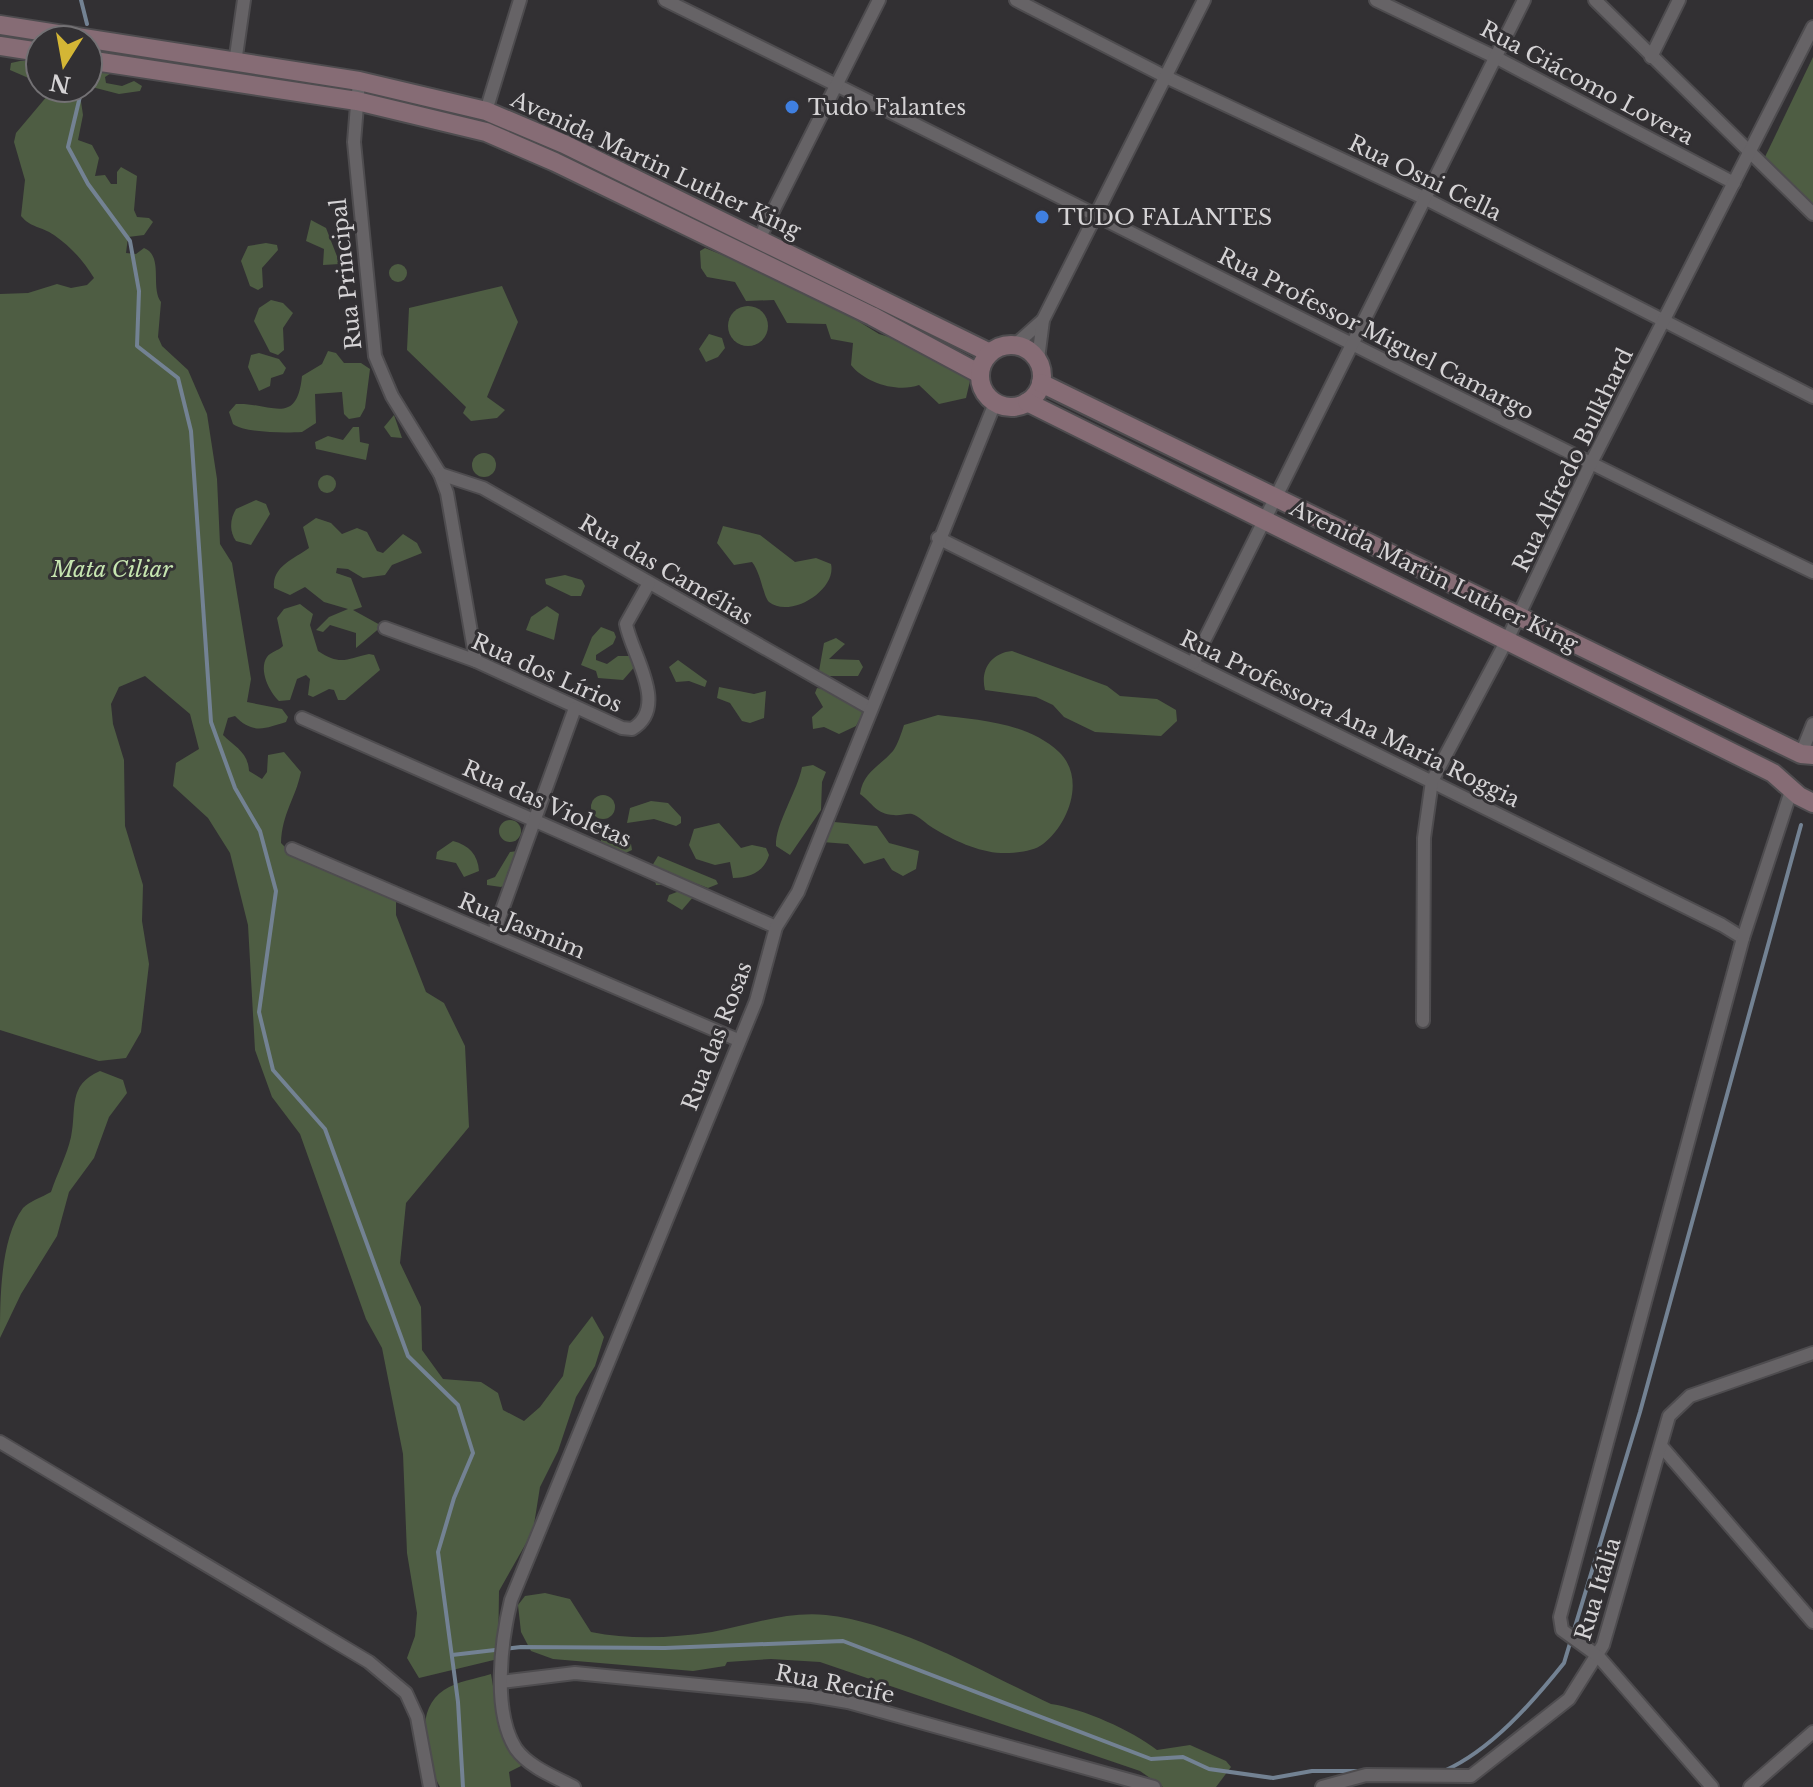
<svg xmlns="http://www.w3.org/2000/svg" width="1813" height="1787" font-family="'Libre Baskerville',serif">
	<rect width="100%" height="100%" fill="#323033"/>
	<g fill="#4e5d43">
		<polygon points="1813,57 1813,205 1764,159"/>
		<polygon points="20,61 40,61 40,83 10,70 11,63"/>
		<polygon points="88,63 116,70 105,77 106,83 122,86 134,81 142,86 140,91 119,94 88,86"/>
		<path d="M47,88H79L83,115L78,140L92,145L99,158L95,176L105,175L111,184H117V172L121,167L137,176L134,210L137,217L149,218L153,222L144,235L128,237L126,253L136,254L144,248C164,256 150,287 161,302L158,337L162,346L188,370L207,414L217,479L220,544L232,563L251,679L247,702L282,709L288,717L286,722C266,728 253,735 235,716L228,718L223,735C235,747 248,752 249,771L262,779L267,772L268,755L284,752L301,772C295,800 282,813 281,843L292,854L396,901V915L426,992L444,1003L465,1046L469,1127L406,1203L400,1263L421,1307L422,1350L443,1379L481,1382L498,1393L503,1410L524,1421L540,1407L563,1376L569,1346L592,1316L604,1337L595,1366L576,1397L558,1451L540,1487L533,1531L499,1591L498,1659L419,1678L407,1658L415,1636L417,1613L407,1553L403,1454L382,1348L366,1319L300,1134L272,1097L255,1050L248,925L230,853L208,818L173,786L176,763L199,749L190,714L145,676L119,687L111,704L113,724L124,760L125,826L143,885L142,921L149,964L141,1032L126,1058L99,1061L0,1030V294L28,293L57,284L71,288L87,285L94,278C83,260 71,247 54,235C41,226 31,228 21,216L25,180L14,142L16,133L48,95Z"/>
		<polygon points="311,220 326,228 340,264 323,265 324,249 306,241"/>
		<polygon points="266,243 277,245 278,250 262,268 263,287 258,290 250,286 241,261 248,246"/>
		<path d="M705,248L775,276L798,291L819,297L879,334L899,340L967,376L970,381L966,398L939,404L919,385C898,393 865,383 851,365L853,343L831,339L826,324L787,323L774,300L746,301L735,282L707,277L701,268L700,251Z"/>
		<circle cx="398" cy="273" r="9"/>
		<polygon points="502,286 518,322 487,397 505,410 497,418 471,421 463,413 466,407 407,350 409,308"/>
		<polygon points="271,300 283,303 293,313 283,328 284,350 278,355 270,352 254,321 259,308"/>
		<circle cx="748" cy="326" r="20"/>
		<polygon points="709,334 722,338 725,348 718,357 706,362 699,349"/>
		<path d="M328,351L336,353L344,363H361L370,369L365,408L360,417L349,419L344,414L342,392L315,394L316,423L302,432C285,433 244,433 233,424L229,412L236,404C270,402 297,428 302,376L322,364Z"/>
		<polygon points="259,353 279,359 286,368 283,374 271,378 270,386 259,391 248,367 251,355"/>
		<polygon points="394,415 402,438 391,437 384,427"/>
		<polygon points="353,427 359,427 360,442 369,444 366,460 316,449 315,442 328,436 343,440"/>
		<circle cx="484" cy="465" r="12"/>
		<circle cx="327" cy="484" r="9"/>
		<path d="M256,500L266,504L270,514L251,545L236,541C229,531 230,519 236,509Z"/>
		<path d="M316,518L331,523L342,534L357,528L367,532L377,551L383,553L403,534L417,543L422,553L392,565L385,575L363,578L348,569L337,568L336,573L351,578L362,607L353,610L382,626L356,648V633L330,625L323,632L316,630L329,617L348,609L324,602L305,587L290,595L274,588C272,566 294,559 309,548L303,527Z"/>
		<path d="M723,526L760,535L795,562L816,558L831,564C837,590 790,619 769,602C763,596 761,573 752,562L734,565L717,543Z"/>
		<polygon points="565,575 582,580 585,586 581,596 571,596 546,584 545,579"/>
		<path d="M300,604L313,614L310,625L318,651C340,666 347,659 369,654L374,655L380,670L345,700H338L334,690L329,689L313,697L308,695L310,679L306,675L297,679L290,700L279,701C270,693 258,670 267,657C270,652 278,651 283,646L277,618L284,609Z"/>
		<polygon points="547,606 559,614 554,640 526,630 531,617"/>
		<polygon points="601,627 614,632 616,637 613,644 596,655 596,660 607,664 618,656 632,656 637,664 623,680 598,678 596,671 581,665 592,637"/>
		<polygon points="836,638 845,644 829,659 859,660 863,667 858,676 829,676 819,671 824,643"/>
		<path d="M1012,651L1107,686L1120,696L1157,699L1176,710L1177,721L1161,736L1095,732L1064,717L1053,705L1036,697L985,690C980,670 991,653 1012,651Z"/>
		<polygon points="678,660 707,681 705,687 689,681 676,682 669,667"/>
		<polygon points="719,687 754,694 766,691 764,718 750,723 742,721 730,703 717,698"/>
		<polygon points="817,688 836,691 865,709 856,726 839,734 824,727 813,729 812,717 823,707 815,693"/>
		<path d="M938,715C978,720 1027,722 1059,752C1086,778 1069,824 1043,844C1033,852 1014,853 1001,853C978,852 953,840 933,828C926,824 919,816 912,814C907,813 900,816 894,815C875,814 873,803 860,794C863,772 880,766 893,751C898,744 901,734 904,725Z"/>
		<path d="M813,765L826,772L822,782L821,810L790,855L776,846C775,824 798,790 802,767Z"/>
		<circle cx="603" cy="807" r="12"/>
		<polygon points="651,801 668,803 681,817 681,823 676,826 654,819 627,823 630,808"/>
		<circle cx="510" cy="831" r="11"/>
		<polygon points="834,822 877,826 889,843 919,851 916,869 903,876 892,870 884,858 864,864 848,844 822,842 827,825"/>
		<path d="M719,823L741,848L752,845L766,848L769,855C764,872 750,878 733,878L730,862L715,865L696,859L689,845L694,829Z"/>
		<polygon points="601,839 631,844 632,850 621,855 601,844"/>
		<path d="M453,841C469,845 478,855 479,871L464,877L456,863L436,859L437,852Z"/>
		<polygon points="518,851 517,860 507,873 509,883 501,887 487,885 487,880 495,877 510,852"/>
		<polygon points="658,856 716,880 718,884 708,888 676,876 668,885 656,885 652,866"/>
		<polygon points="682,890 694,896 682,910 667,901 669,895"/>
		<path d="M100,1071L123,1080L127,1093L109,1117L94,1158L69,1192L57,1236L21,1294L0,1338C0,1300 0,1239 23,1208C30,1201 42,1197 51,1192C57,1174 67,1155 71,1137C77,1109 67,1085 100,1071Z"/>
		<path d="M545,1593L570,1599L591,1632C631,1640 672,1638 712,1632C749,1625 787,1611 826,1615C900,1623 984,1673 1051,1704C1084,1709 1131,1730 1157,1750L1190,1745L1226,1761L1231,1767L1216,1787H1163L1140,1771L820,1662L771,1659L727,1662L725,1666L693,1671L553,1659L531,1651L521,1632L518,1605L525,1596Z"/>
		<path d="M491,1674L498,1716L521,1766L509,1772L511,1787H440C425,1760 413,1710 444,1690C457,1681 476,1679 491,1674Z"/>
	</g>
	<g fill="none" stroke-linecap="round" stroke-linejoin="round">
		<g stroke="#738293" stroke-width="4">
			<polyline points="81,0 87,24"/>
			<polyline points="82,88 68,147 88,184 130,241 139,291 137,346 178,378 191,431 211,722 235,788 260,831 276,891 259,1012 273,1070 325,1129 408,1356 458,1405 473,1453 454,1498 438,1552 458,1702 463,1787"/>
			<polyline points="452,1655 521,1647 665,1648 843,1641 1151,1759 1183,1757 1209,1769 1273,1778 1312,1771 1360,1771"/>
			<path d="M1444,1771C1491,1750 1532,1703 1564,1663L1640,1412L1801,825"/>
		</g>
		<defs>
			<g id="street">
				<path d="M665,0C1049,189 1428,386 1813,572"/>
				<polyline points="1016,0 1166,77 1424,198 1813,397"/>
				<polyline points="1376,0 1495,57 1734,183"/>
				<polyline points="1595,0 1813,214"/>
				<polyline points="1651,57 1679,0"/>
				<polyline points="235,63 244,0"/>
				<polyline points="359,81 354,142 375,356 392,396 440,474 447,493 476,661"/>
				<polyline points="486,111 520,0"/>
				<polyline points="759,239 879,0"/>
				<polyline points="1015,345 1043,320"/>
				<polyline points="1038,359 1043,320 1204,0"/>
				<polyline points="440,474 483,488 870,708"/>
				<polyline points="938,538 1722,925 1743,938"/>
				<path d="M385,628L476,661L622,728L632,729C670,707 631,653 626,624L649,583"/>
				<polyline points="1193,663 1524,0"/>
				<polyline points="302,718 776,927"/>
				<polyline points="1801,754 1813,724"/>
				<polyline points="292,849 738,1040"/>
				<polyline points="493,935 575,708"/>
				<polyline points="1423,1021 1424,838 1432,781 1508,638 1590,465 1813,27"/>
				<polyline points="0,1442 369,1662 406,1693 417,1717 430,1787"/>
				<polyline points="1662,1447 1813,1622"/>
				<polyline points="501,1682 575,1673 812,1696 848,1702 1154,1787"/>
				<path d="M574,1787C555,1777 529,1767 516,1749C492,1712 501,1641 511,1600L756,1001L776,927L798,892L995,403"/>
				<polyline points="1322,1787 1366,1775 1471,1776 1569,1699 1603,1645 1669,1416 1690,1396 1813,1353"/>
				<polyline points="1712,1787 1598,1656 1562,1630 1560,1617 1743,938 1792,788"/>
				<polyline points="1750,1787 1813,1732"/>
			</g>
			<g id="secondary">
				<polyline points="0,25 359,81 486,111 564,144 990,353"/>
				<polyline points="0,46 40,52"/>
				<polyline points="88,60 357,101 486,132 555,162 872,316 980,374"/>
				<circle cx="1011" cy="376" r="31"/>
				<polyline points="1041,383 1801,754 1813,755"/>
				<polyline points="1027,402 1773,773 1799,796 1813,803"/>
			</g>
		</defs>
		<use href="#street" stroke="#4e4c4f" stroke-width="16"/>
		<use href="#secondary" stroke="#4e4c4f" stroke-width="22"/>
		<use href="#street" stroke="#666366" stroke-width="12"/>
		<use href="#secondary" stroke="#866c75" stroke-width="18"/>
	</g>
	<g fill="#3f7fe0" stroke="#323033" stroke-width="3">
		<circle cx="792" cy="107" r="8"/>
		<circle cx="1042" cy="217" r="8"/>
	</g>
	<g text-anchor="middle" dominant-baseline="central" stroke-width="6" stroke-linejoin="round" paint-order="stroke">
		<g font-size="22" fill="#d5d3d5" stroke="#323033">
			<text transform="translate(1587 83) rotate(28)">Rua Giácomo Lovera</text>
			<text transform="translate(656 165) rotate(25)">Avenida Martin Luther King</text>
			<text transform="translate(1425 178) rotate(26)">Rua Osni Cella</text>
			<text transform="translate(346 274) rotate(-96)">Rua Principal</text>
			<text transform="translate(1376 334) rotate(27)">Rua Professor Miguel Camargo</text>
			<text transform="translate(1573 460) rotate(-64)">Rua Alfredo Bulkhard</text>
			<text transform="translate(666 570) rotate(30)">Rua das Camélias</text>
			<text transform="translate(1434 576) rotate(26)">Avenida Martin Luther King</text>
			<text transform="translate(547 673) rotate(24)">Rua dos Lírios</text>
			<text transform="translate(1350 719) rotate(26)">Rua Professora Ana Maria Roggia</text>
			<text transform="translate(547 804) rotate(24)">Rua das Violetas</text>
			<text transform="translate(522 926) rotate(23)">Rua Jasmim</text>
			<text transform="translate(717 1036) rotate(-69)">Rua das Rosas</text>
			<text transform="translate(1598 1589) rotate(-73)">Rua Itália</text>
			<text transform="translate(835 1684) rotate(11)">Rua Recife</text>
		</g>
		<g font-size="22" fill="#d5d3d5" stroke="#323033" text-anchor="start">
			<text x="808" y="107">Tudo Falantes</text>
			<text x="1058" y="217">TUDO FALANTES</text>
		</g>
		<g font-size="22" font-style="italic" fill="#c6e5b0" stroke="#323033">
			<text x="112" y="569">Mata Ciliar</text>
		</g>
	</g>
	<g transform="translate(64 64) rotate(191)"><circle r="38" fill="#323033" stroke="#737174" stroke-width="2"/>
	<path d="M0-6L14 30L0 20L-14 30Z" fill="#d4b635"/>
	<text y="-12" font-size="22" font-weight="bold" text-anchor="middle" fill="#d5d3d5">N</text>
	</g>
</svg>
